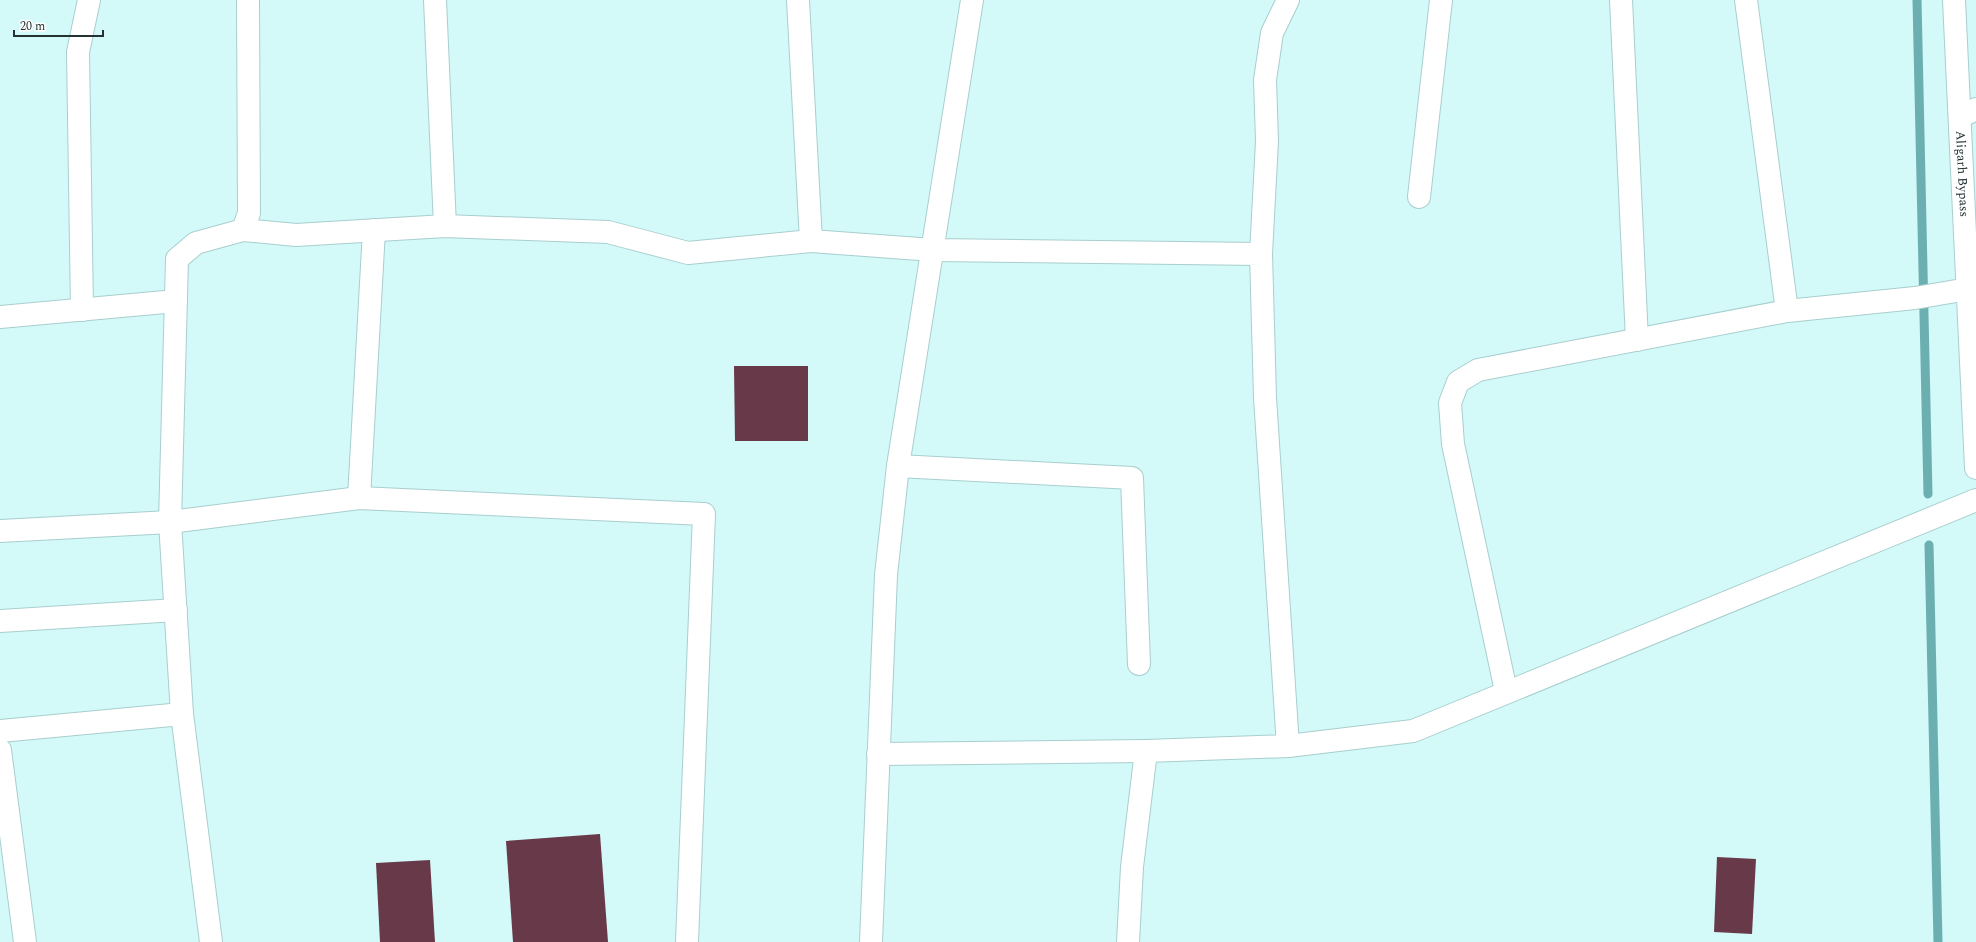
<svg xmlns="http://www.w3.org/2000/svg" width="1976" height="942" font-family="Spectral,serif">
	<rect width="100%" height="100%" fill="#d3f9f9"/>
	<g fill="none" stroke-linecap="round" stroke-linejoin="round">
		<g stroke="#6bafb1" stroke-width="9">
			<polyline points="1917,0 1928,494"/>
			<polyline points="1929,545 1938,942"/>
		</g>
	</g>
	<g fill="#683948">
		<polygon points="734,366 808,366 808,441 735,441"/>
		<polygon points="600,834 608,942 513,942 506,841"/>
		<polygon points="1717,857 1756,859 1752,934 1714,932"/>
		<polygon points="430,860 435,942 380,942 376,863"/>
	</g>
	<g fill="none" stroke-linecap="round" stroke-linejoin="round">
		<defs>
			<g id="minor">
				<polyline points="435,0 445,226"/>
				<polyline points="798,0 811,241 933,250 1261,254 1265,398 1288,746"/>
				<polyline points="1621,0 1637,340"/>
				<polyline points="1746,0 1787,311"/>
				<polyline points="1960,117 1976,109"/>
				<polyline points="1419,197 1441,0"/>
				<polyline points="243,230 296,235 445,226 608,232 688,253 811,241"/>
				<polyline points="1261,254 1267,141 1265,80 1272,33 1288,0"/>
				<polyline points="82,310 78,52 89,0"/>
				<polyline points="0,317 176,301"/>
				<polyline points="898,466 1132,478 1139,664"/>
				<polyline points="359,498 374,230"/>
				<polyline points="0,531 170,522 359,498 704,514 687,942"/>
				<polyline points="0,621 176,610"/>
				<polyline points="1506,691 1453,444 1450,403 1458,382 1478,370 1787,311 1915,298 1968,289"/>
				<polyline points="0,731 182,714"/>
				<polyline points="0,750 25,942"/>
				<polyline points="878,754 1146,751"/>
				<polyline points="211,942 182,714 170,522 177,259 196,243 243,230 249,213 248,0"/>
				<polyline points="871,942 886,575 898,466 972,0"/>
				<polyline points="1128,942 1132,867 1146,751 1288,746 1413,731 1976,500"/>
			</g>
			<g id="trunk">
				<path id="s1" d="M1954,0L1976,468"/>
			</g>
		</defs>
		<use href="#minor" stroke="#a9cece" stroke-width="24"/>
		<use href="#trunk" stroke="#a9cece" stroke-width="24"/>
		<use href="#minor" stroke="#fff" stroke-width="22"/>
		<use href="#trunk" stroke="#fff" stroke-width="22"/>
	</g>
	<g text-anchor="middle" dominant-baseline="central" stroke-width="4" stroke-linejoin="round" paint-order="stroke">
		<g font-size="13" fill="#243233" stroke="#fdfdfd">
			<text stroke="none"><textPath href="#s1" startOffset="174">Aligarh Bypass</textPath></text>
		</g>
	</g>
	<path d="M14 30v6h89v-6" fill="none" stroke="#243233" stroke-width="2"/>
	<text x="20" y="30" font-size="12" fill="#243233" stroke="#fdfdfd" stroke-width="3" paint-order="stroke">20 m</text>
</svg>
